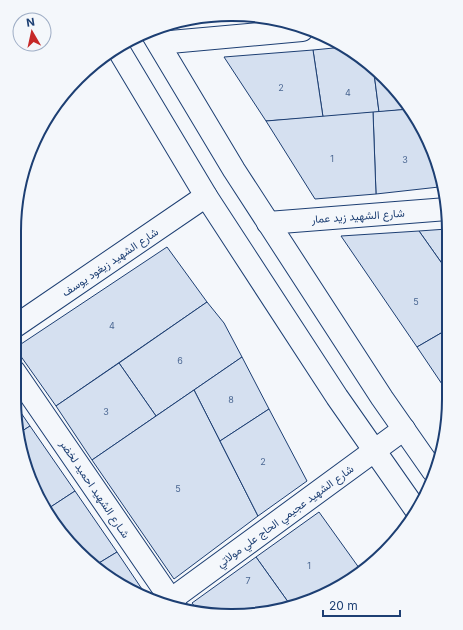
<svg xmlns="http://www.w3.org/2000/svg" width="463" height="630" font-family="Inter,Vazirmatn,sans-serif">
	<rect width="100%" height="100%" fill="#f4f7fb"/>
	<g fill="#d5e0f0" stroke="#1d3f73">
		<polygon points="344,47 374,73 379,112 323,117 313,50"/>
		<polygon points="313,50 323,117 266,121 224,57"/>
		<polygon points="374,73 404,99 410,109 379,112"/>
		<polygon points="410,109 432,148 438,169 439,187 376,194 373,112"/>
		<polygon points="373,112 376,194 315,199 266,121"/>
		<polygon points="438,169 443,187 439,187"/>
		<polygon points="447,229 448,272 419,231"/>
		<polygon points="419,231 448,272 448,329 417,347 341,236"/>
		<polygon points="167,247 207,302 56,406 15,348"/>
		<polygon points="207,302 224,323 242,357 156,416 119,363"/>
		<polygon points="448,329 448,393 417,347"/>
		<polygon points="242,357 269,409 220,441 194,390"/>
		<polygon points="119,363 156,416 92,460 56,406"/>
		<polygon points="194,390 258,516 174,579 92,460"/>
		<polygon points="15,404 30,426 19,433"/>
		<polygon points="269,409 307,481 258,516 220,441"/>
		<polygon points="30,426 75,491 46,510 21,455 19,433"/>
		<polygon points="75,491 117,552 94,566 88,562 51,519 46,510"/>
		<polygon points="319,512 362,572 315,600 291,606 256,557"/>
		<polygon points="117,552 148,598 136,594 94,566"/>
		<polygon points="256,557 291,606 260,614 199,612 192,603"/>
	</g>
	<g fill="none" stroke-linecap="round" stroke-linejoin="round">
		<defs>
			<g id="street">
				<polyline points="159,43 302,30"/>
				<polyline points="14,327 206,196"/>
				<polyline points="14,371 176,607"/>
				<polyline points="165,604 404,429"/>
			</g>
			<polyline id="secondary" points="268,223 447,209"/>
			<g id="highway">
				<polyline points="152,33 234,170 382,398 433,471"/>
				<polyline points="118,49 206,196 337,397 416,510"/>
			</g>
		</defs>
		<use href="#street" stroke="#1d3f73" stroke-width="24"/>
		<use href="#secondary" stroke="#1d3f73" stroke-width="24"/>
		<use href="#highway" stroke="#1d3f73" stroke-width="24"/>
		<use href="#street" stroke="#f4f7fb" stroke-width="22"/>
		<use href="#secondary" stroke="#f4f7fb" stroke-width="22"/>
		<use href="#highway" stroke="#f4f7fb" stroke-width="22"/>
	</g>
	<g text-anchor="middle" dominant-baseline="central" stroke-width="3" stroke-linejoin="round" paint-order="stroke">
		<g font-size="9" fill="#4b6792">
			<text x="281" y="87">2</text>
			<text x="348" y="92">4</text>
			<text x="332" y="158">1</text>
			<text x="405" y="159">3</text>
			<text x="416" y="301">5</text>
			<text x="112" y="325">4</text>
			<text x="180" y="360">6</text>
			<text x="231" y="399">8</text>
			<text x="106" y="411">3</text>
			<text x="263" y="461">2</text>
			<text x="178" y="488">5</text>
			<text x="309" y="565">1</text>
			<text x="248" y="580">7</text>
		</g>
		<g font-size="11" fill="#1d3f73" stroke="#f4f7fb">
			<text transform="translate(358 216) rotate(-4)">شارع الشهيد زيد عمار</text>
			<text transform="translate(110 262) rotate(-34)">شارع الشهيد زيغود يوسف</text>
			<text transform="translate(95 489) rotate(56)">شـارع الشهيد احميد لخضر</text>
			<text transform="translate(285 516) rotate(-36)">شارع الشهيد عجيمي الحاج علي مولاتي</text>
		</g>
	</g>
	<path d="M0 0H463V630H0ZM231 21H232A210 210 0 0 1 442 231V399A210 210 0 0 1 232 609H231A210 210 0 0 1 21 399V231A210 210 0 0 1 231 21Z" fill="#f4f7fb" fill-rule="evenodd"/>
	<path fill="none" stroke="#1d3f73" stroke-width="2" d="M231 21H232A210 210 0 0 1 442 231V399A210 210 0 0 1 232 609H231A210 210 0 0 1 21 399V231A210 210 0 0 1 231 21Z"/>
	<g transform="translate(32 32) rotate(351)"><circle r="19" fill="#f4f7fb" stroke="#9eadc5"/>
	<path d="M0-3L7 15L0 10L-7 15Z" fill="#c62828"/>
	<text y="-6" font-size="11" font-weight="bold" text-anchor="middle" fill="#1d3f73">N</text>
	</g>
	<path d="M323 610v6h77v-6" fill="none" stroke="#1d3f73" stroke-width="2"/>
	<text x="329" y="610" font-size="12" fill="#1d3f73" stroke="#f4f7fb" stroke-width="3" paint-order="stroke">20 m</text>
</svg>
